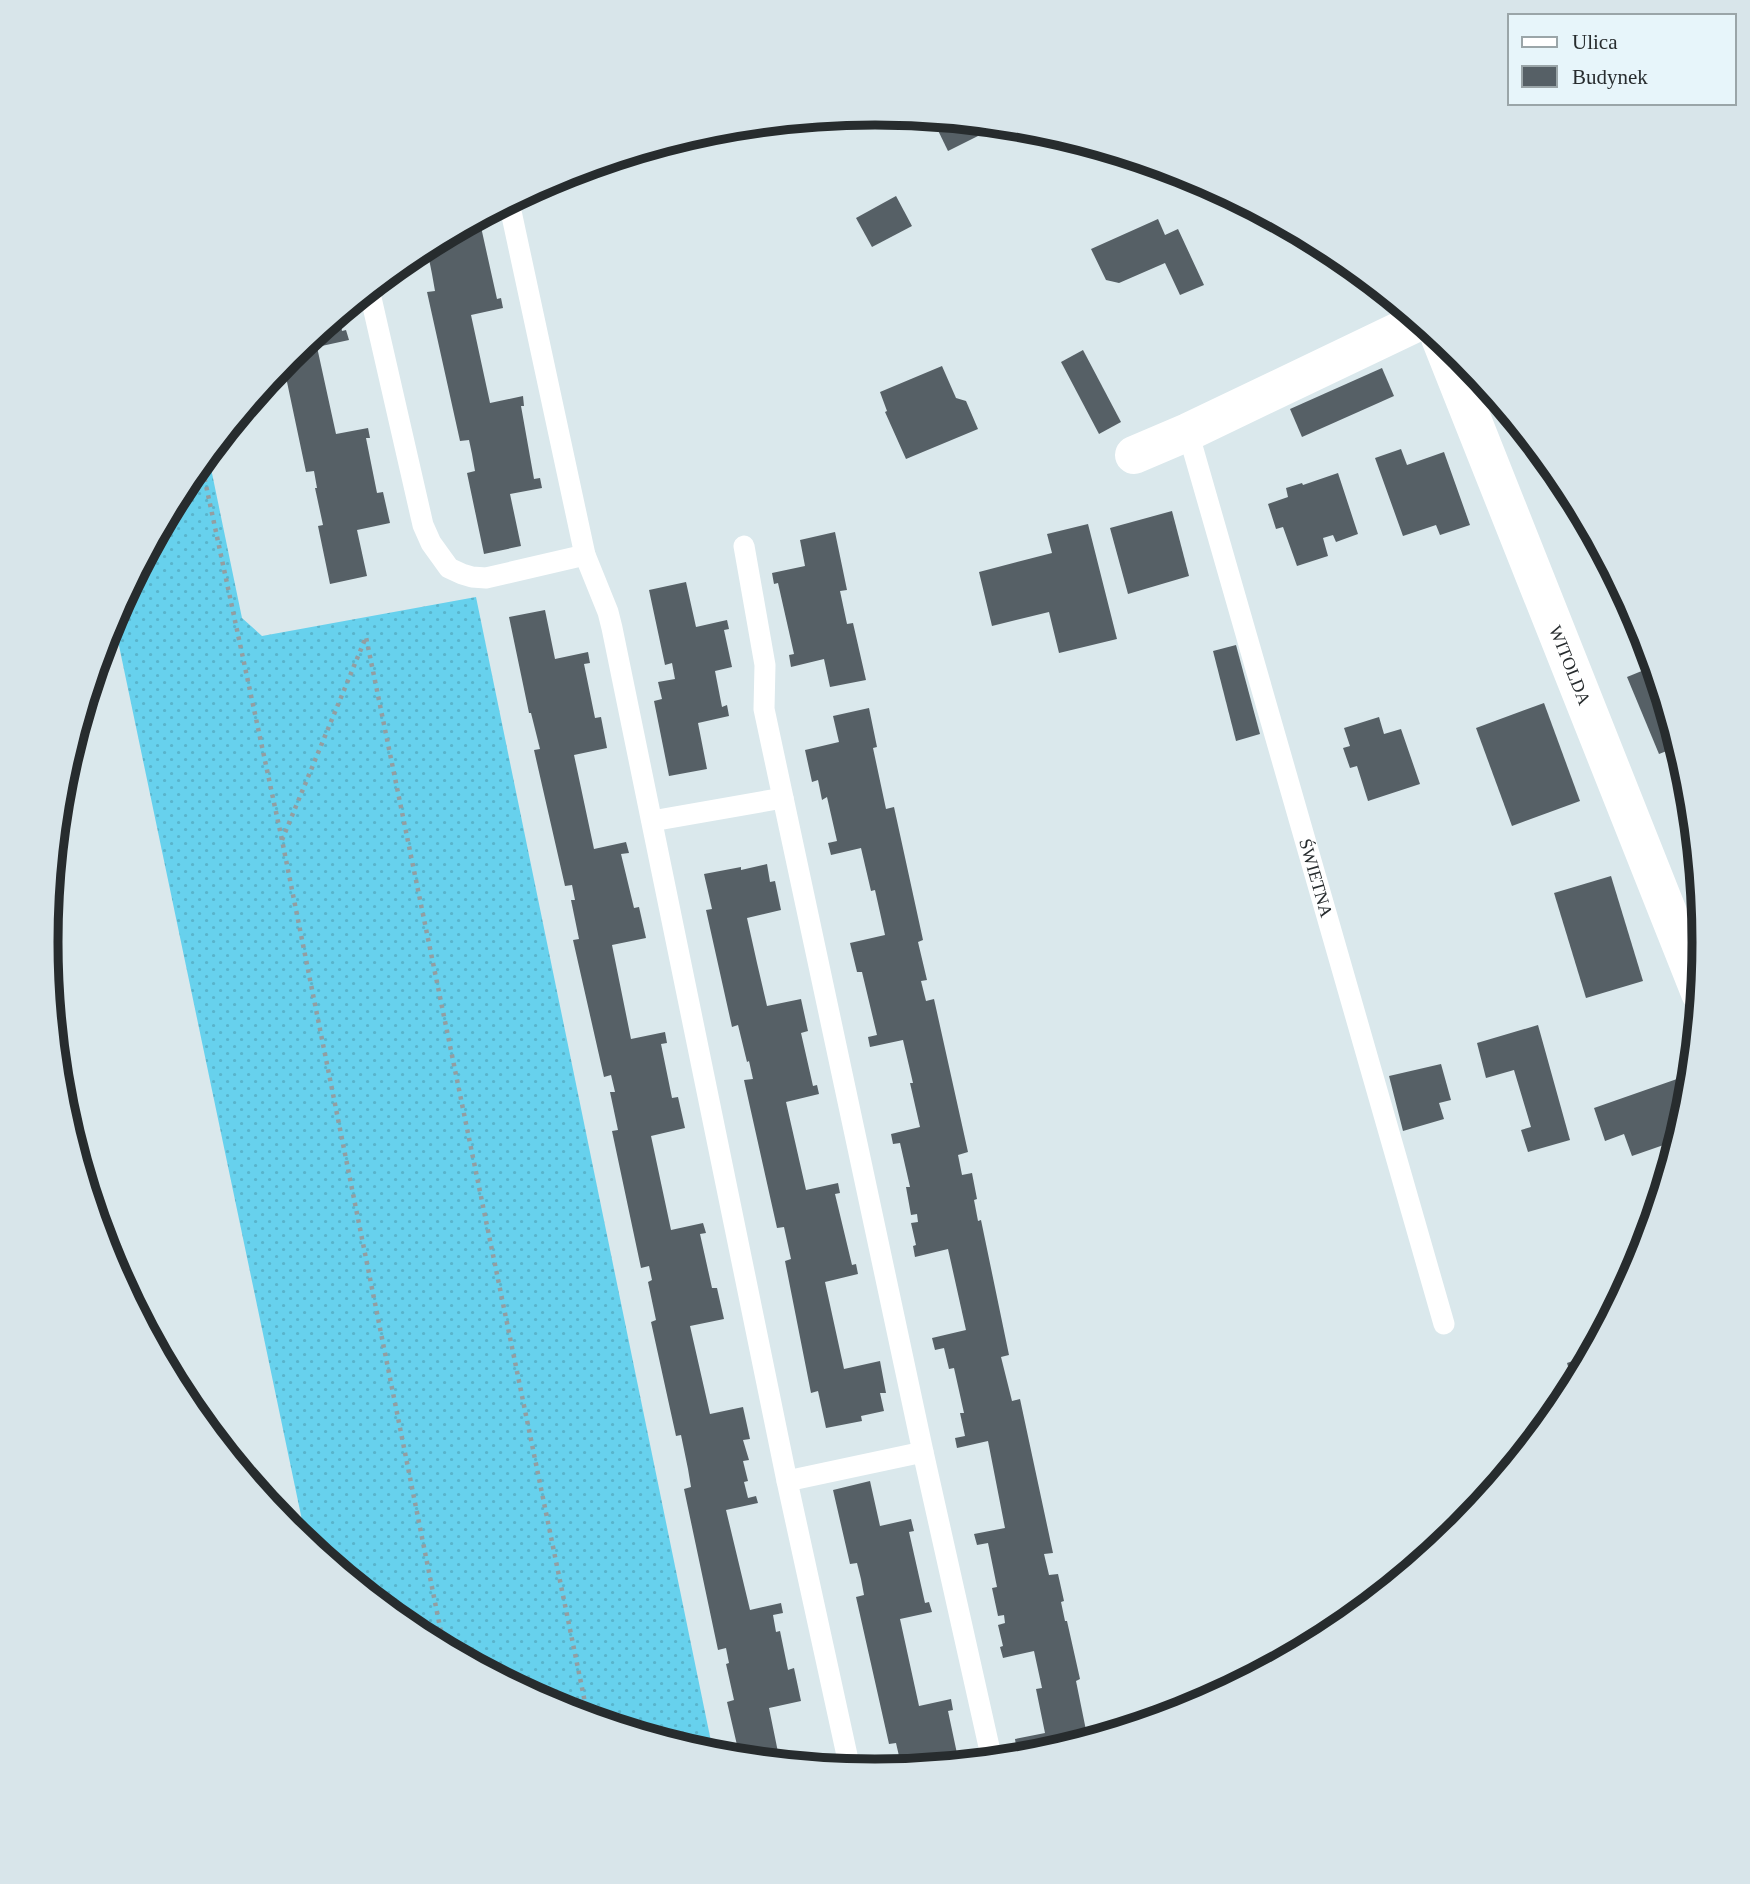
<svg xmlns="http://www.w3.org/2000/svg" width="1750" height="1884" font-family="'Times New Roman',serif">
	<defs>
		<pattern id="grass-dots" width="8" height="8" patternUnits="userSpaceOnUse" patternTransform="scale(1.75)"><rect width="8" height="8" fill="#67d1ed"/><path d="M2 2h.1M6 6h.1" fill="none" stroke="#59b4cc" stroke-width="1.8" stroke-linecap="round"/></pattern>
	</defs>
	<rect width="100%" height="100%" fill="#dae8ec"/>
	<polygon fill="url(#grass-dots)" points="208,454 242,618 262,636 476,597 714,1756 557,1708 414,1631 307,1544 113,617 186,481"/>
	<g fill="#566066">
		<polygon points="932,118 971,122 978,136 948,151"/>
		<polygon points="896,196 912,226 872,247 856,218"/>
		<polygon points="483,216 486,226 481,227 497,299 501,298 503,308 471,315 490,403 523,396 524,406 521,406 534,479 540,478 542,488 510,494 521,546 484,554 467,473 475,471 472,454 469,440 460,441 427,292 435,291 432,274 429,259 422,260 420,249"/>
		<polygon points="1158,219 1165,235 1178,229 1204,285 1180,295 1165,263 1119,283 1106,280 1091,249"/>
		<polygon points="339,314 342,331 346,330 349,340 317,347 336,434 368,428 370,438 366,438 377,493 383,492 390,523 357,530 367,576 330,584 318,526 323,525 315,488 317,488 314,471 306,472 283,363 289,355"/>
		<polygon points="1083,350 1121,422 1099,434 1061,362"/>
		<polygon points="1467,363 1496,397 1482,402"/>
		<polygon points="942,366 956,398 966,401 978,429 906,459 885,412 887,411 880,392"/>
		<polygon points="1382,368 1394,396 1302,437 1290,409"/>
		<polygon points="1401,449 1407,465 1444,452 1470,525 1440,535 1436,525 1403,536 1375,458"/>
		<polygon points="1539,450 1555,469 1547,472"/>
		<polygon points="1338,473 1358,534 1336,542 1333,535 1323,538 1328,556 1297,566 1283,527 1276,529 1268,504 1288,497 1286,488 1302,483 1303,485"/>
		<polygon points="1172,511 1189,576 1128,594 1110,528"/>
		<polygon points="1088,524 1117,639 1059,653 1049,612 992,626 979,572 1052,553 1047,534"/>
		<polygon points="835,532 847,590 840,591 847,624 853,623 866,680 830,687 824,659 791,667 789,655 794,654 778,583 774,584 772,573 805,566 800,540"/>
		<polygon points="686,582 696,627 727,620 729,629 724,630 732,667 715,671 722,707 727,705 729,716 698,723 707,769 669,776 654,701 662,699 658,682 675,679 672,663 665,665 649,590"/>
		<polygon points="545,610 555,659 588,652 590,663 584,664 595,718 601,717 607,748 574,755 594,849 626,842 629,853 621,854 634,908 639,907 646,938 612,945 631,1039 665,1032 667,1043 661,1044 672,1098 678,1097 685,1128 651,1136 671,1230 703,1223 706,1233 700,1234 712,1288 717,1288 724,1319 690,1326 710,1414 743,1407 750,1439 743,1440 749,1460 743,1461 748,1481 744,1482 748,1498 756,1496 758,1503 726,1510 750,1610 781,1603 783,1613 773,1615 776,1632 780,1631 788,1670 794,1668 801,1701 769,1708 780,1762 740,1758 727,1702 734,1700 726,1664 729,1663 726,1648 718,1650 684,1489 691,1487 688,1469 681,1435 676,1436 651,1322 656,1320 648,1282 652,1280 649,1266 641,1268 612,1131 618,1130 610,1092 615,1092 611,1075 604,1077 573,940 579,939 571,900 575,900 572,885 565,886 534,750 540,749 531,713 529,713 509,617"/>
		<polygon points="1236,645 1260,734 1236,741 1213,651"/>
		<polygon points="1654,666 1677,747 1659,754 1627,677"/>
		<polygon points="1544,703 1580,801 1512,826 1476,728"/>
		<polygon points="869,708 877,747 873,748 886,809 894,807 923,940 918,942 927,980 921,981 926,1001 934,999 968,1152 958,1155 962,1175 972,1173 977,1199 974,1200 978,1221 981,1220 1009,1355 1001,1357 1012,1401 1020,1399 1053,1553 1044,1554 1049,1575 1058,1574 1064,1601 1061,1602 1065,1621 1067,1621 1080,1679 1076,1681 1088,1740 1036,1756 1029,1756 1027,1750 1017,1752 1015,1739 1045,1733 1036,1689 1042,1688 1034,1651 1003,1658 1000,1647 1003,1646 998,1625 1005,1623 1004,1615 998,1616 992,1588 997,1587 988,1543 977,1545 974,1534 1005,1528 988,1441 957,1448 955,1438 965,1436 960,1413 964,1413 954,1368 949,1369 944,1348 935,1350 932,1338 966,1330 948,1249 915,1257 913,1246 916,1245 911,1223 918,1222 917,1214 911,1215 906,1187 910,1187 900,1143 893,1144 891,1134 920,1127 910,1083 913,1083 903,1040 870,1047 868,1037 877,1035 862,972 857,972 850,943 885,935 875,890 871,891 861,848 831,855 828,843 837,841 827,797 822,800 818,780 812,782 805,750 839,742 833,716"/>
		<polygon points="1379,717 1384,734 1401,729 1420,784 1368,801 1357,766 1350,768 1343,748 1350,746 1344,728"/>
		<polygon points="767,864 770,882 775,881 781,910 747,918 757,963 767,1006 801,999 808,1031 801,1033 813,1086 817,1085 819,1094 786,1102 806,1190 838,1183 840,1193 835,1194 852,1265 856,1264 858,1274 825,1282 844,1369 880,1361 886,1393 880,1393 884,1411 861,1416 862,1421 826,1428 818,1391 811,1393 785,1261 791,1259 784,1227 777,1228 744,1080 753,1079 749,1061 747,1062 738,1025 732,1027 706,910 712,909 704,874 741,867 741,870"/>
		<polygon points="1611,876 1643,981 1586,998 1554,893"/>
		<polygon points="1538,1025 1570,1140 1528,1152 1521,1130 1531,1127 1514,1070 1486,1078 1477,1043"/>
		<polygon points="1441,1064 1451,1100 1439,1103 1444,1119 1403,1131 1389,1076"/>
		<polygon points="1677,1079 1684,1098 1673,1102 1682,1126 1678,1140 1632,1156 1624,1134 1605,1141 1594,1108"/>
		<polygon points="1590,1355 1579,1376 1574,1385 1567,1363"/>
		<polygon points="870,1481 880,1526 911,1519 914,1531 909,1532 925,1603 929,1602 932,1612 900,1619 919,1706 951,1699 953,1710 948,1711 959,1763 902,1769 896,1743 889,1744 856,1597 864,1595 861,1579 857,1563 850,1564 833,1490"/>
	</g>
	<g fill="none" stroke-linecap="round" stroke-linejoin="round">
		<g stroke="#939ea1" stroke-width="4.5" stroke-dasharray="3.5 5" stroke-linecap="butt">
			<polyline points="201,462 282,840 444,1647"/>
			<polyline points="282,840 366,637 588,1717"/>
		</g>
		<g stroke="#fff" stroke-width="21">
			<polyline points="509,202 585,555 608,612 612,628 787,1481 850,1769"/>
			<polyline points="369,289 423,525 431,543 449,568 462,574 472,577 486,578 585,555"/>
			<path id="s1" d="M1188,432L1444,1324"/>
			<polyline points="744,546 765,665 764,709 923,1452 992,1760"/>
			<polyline points="652,821 783,798"/>
			<polyline points="787,1481 923,1452"/>
		</g>
		<g stroke="#fff" stroke-width="38">
			<path id="s2" d="M1440,338L1700,993"/>
			<polyline points="1134,455 1188,432 1420,321"/>
		</g>
	</g>
	<g text-anchor="middle" dominant-baseline="central" stroke-width="7" stroke-linejoin="round" paint-order="stroke">
		<g font-size="18" fill="#272c2e" stroke="#e7f5fa">
			<text stroke="none"><textPath href="#s2" startOffset="352">WITOLDA</textPath></text>
			<text stroke="none"><textPath href="#s1" startOffset="464">ŚWIETNA</textPath></text>
		</g>
	</g>
	<path d="M0 0H1750V1884H0ZM58 942a817 817 0 1 1 1634 0a817 817 0 1 1-1634 0Z" fill="#d8e5ea" fill-rule="evenodd"/>
	<path fill="none" stroke="#272c2e" stroke-width="9" d="M58 942a817 817 0 1 1 1634 0a817 817 0 1 1-1634 0Z"/>
	<rect x="1508" y="14" width="228" height="91" fill="#e7f5fa" stroke="#9aa5a8" stroke-width="2"/>
	<rect x="1522" y="37" width="35" height="10" fill="#ffffff" stroke="#9aa5a8" stroke-width="2"/>
	<text x="1572" y="49" font-size="21" fill="#272c2e">Ulica</text>
	<rect x="1522" y="66" width="35" height="21" fill="#566066" stroke="#9aa5a8" stroke-width="2"/>
	<text x="1572" y="84" font-size="21" fill="#272c2e">Budynek</text>
</svg>
